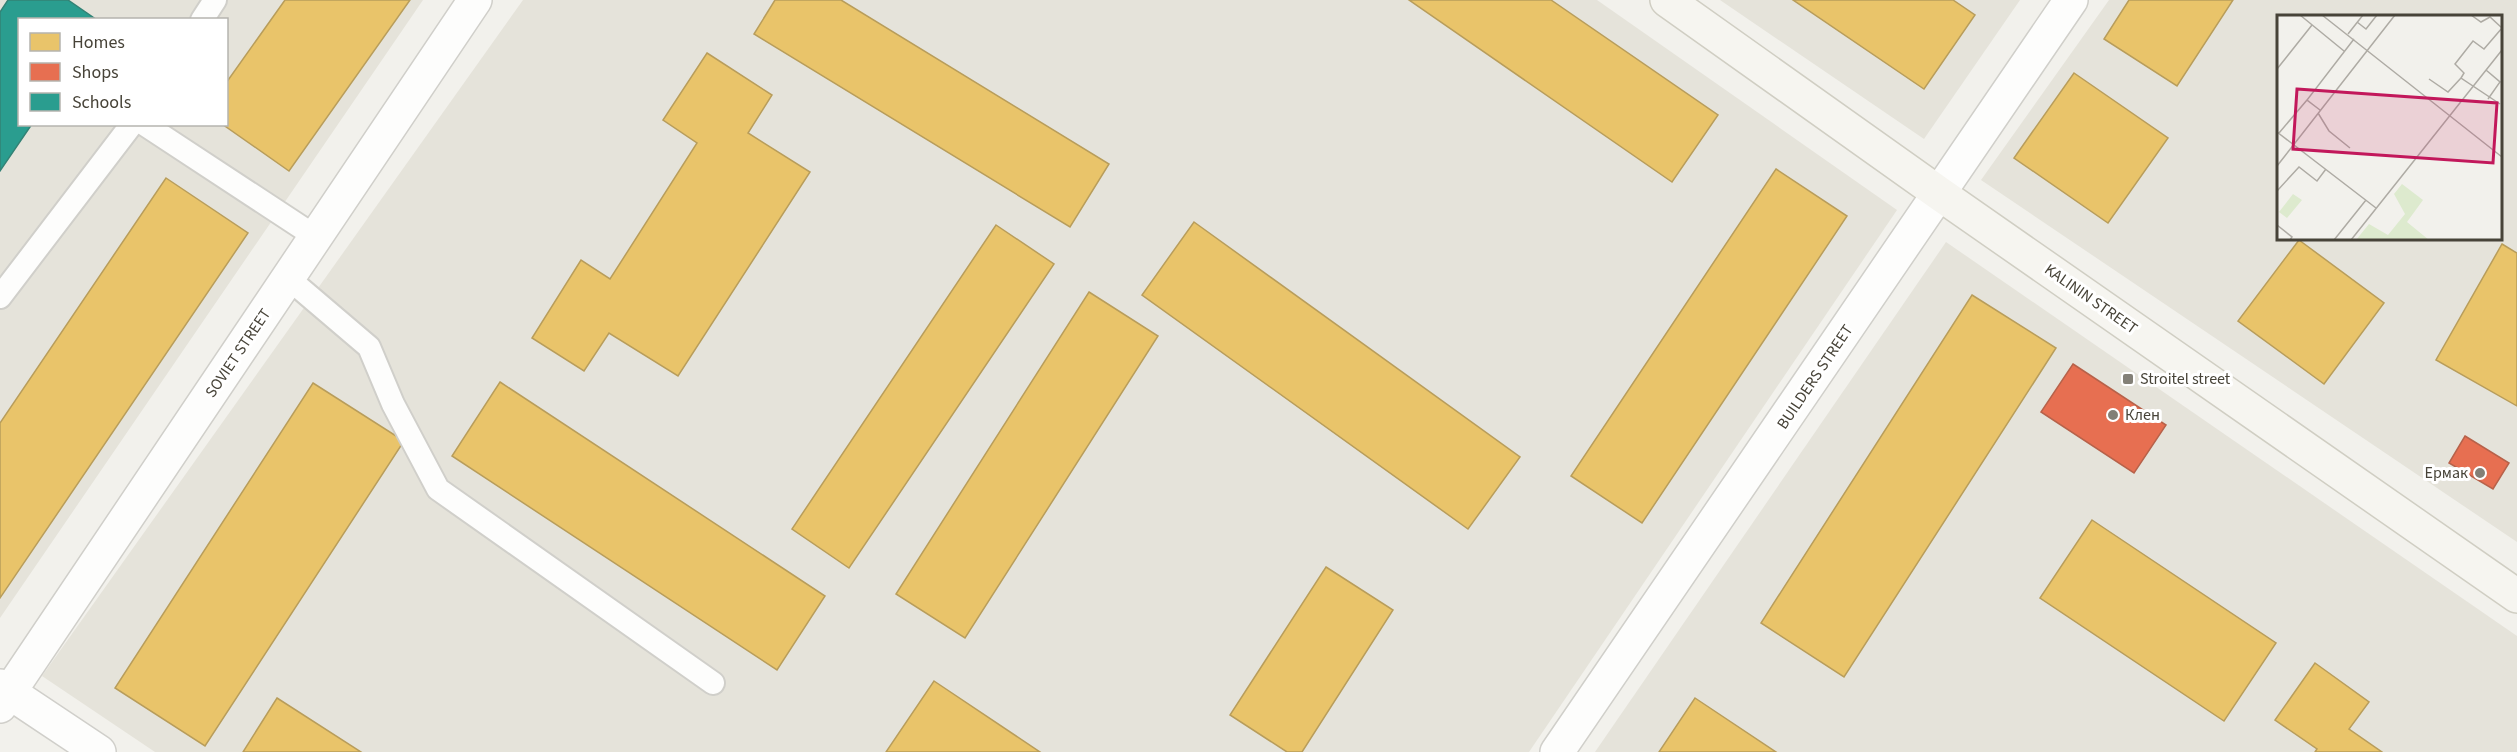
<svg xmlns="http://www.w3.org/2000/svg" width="2517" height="752" font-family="'Source Sans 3',sans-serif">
	<rect width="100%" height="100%" fill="#f2f1ec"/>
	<g fill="#e5e3da" fill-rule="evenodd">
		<path d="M0,0H423L0,618ZM20,20H226V124H20Z"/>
		<polygon points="523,0 1597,0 1897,210 1529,752 155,752 42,676"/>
		<polygon points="1720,0 2020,0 1924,139"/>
		<path d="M2109,0H2517V542L1981,180ZM2278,16H2500V238H2278Z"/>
		<polygon points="1946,242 2517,636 2517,752 1595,752"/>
	</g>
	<g fill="#e9c46a" stroke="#b89d5b" stroke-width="1.5">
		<polygon points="285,0 410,0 289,171 222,124 226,124 226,83"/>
		<polygon points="775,0 841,0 1109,164 1070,227 754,34"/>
		<polygon points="1409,0 1551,0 1718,115 1672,182"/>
		<polygon points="1793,0 1953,0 1975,15 1924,89"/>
		<polygon points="2129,0 2233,0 2177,86 2104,39"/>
		<polygon points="707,53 772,95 748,133 810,172 678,376 609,333 584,371 532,338 581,260 610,279 697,143 663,120"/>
		<polygon points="2074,73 2168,138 2108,223 2014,158"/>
		<polygon points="1776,169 1847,216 1642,523 1571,476"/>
		<polygon points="166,178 248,233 0,598 0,423"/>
		<polygon points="1194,222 1520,457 1468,529 1142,295"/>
		<polygon points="996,225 1054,264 849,568 792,529"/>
		<polygon points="2299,240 2384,303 2324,384 2238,321"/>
		<polygon points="2502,244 2517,253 2517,406 2436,360"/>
		<polygon points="1089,292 1158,336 965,638 896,594"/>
		<polygon points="1972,295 2056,348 1844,677 1761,623"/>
		<polygon points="500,382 825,596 777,670 452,456"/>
		<polygon points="313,383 404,441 205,746 115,688"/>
		<polygon points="2092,520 2276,643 2224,721 2040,598"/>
		<polygon points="1326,567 1393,610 1302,752 1287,752 1230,715"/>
		<polygon points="2315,663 2369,702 2349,729 2382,752 2315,752 2317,749 2275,720"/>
		<polygon points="934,681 1040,752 886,752"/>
		<polygon points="277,698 361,752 243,752"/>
		<polygon points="1695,698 1776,752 1659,752"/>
	</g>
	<g fill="#e76f51" stroke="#b7624a" stroke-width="1.5">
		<polygon points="2073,364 2166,425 2134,473 2041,412"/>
		<polygon points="2465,436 2509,463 2493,489 2449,463"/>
	</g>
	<polygon fill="#2a9d8f" stroke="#338275" stroke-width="1.5" points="8,0 68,0 97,20 20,20 20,124 32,124 0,171 0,12"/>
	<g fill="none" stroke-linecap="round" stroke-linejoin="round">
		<defs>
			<g id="service">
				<polyline points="202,20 215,0"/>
				<polyline points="144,124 316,237"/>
				<polyline points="288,278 369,347 393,404 438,489 713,683"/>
				<polyline points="0,297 132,124"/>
			</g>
			<g id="minor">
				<polyline points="0,686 99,752"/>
				<polyline points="1557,752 2071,0"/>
			</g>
			<polyline id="tertiary" points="0,706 475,0"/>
			<polyline id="secondary" points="1667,0 1940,194 2517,596"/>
		</defs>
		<use href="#service" stroke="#d0cfca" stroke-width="26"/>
		<use href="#minor" stroke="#d0cfca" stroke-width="36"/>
		<use href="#tertiary" stroke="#d0cfca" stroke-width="36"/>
		<use href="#secondary" stroke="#d0cec3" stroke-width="36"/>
		<use href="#service" stroke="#fdfdfc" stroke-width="22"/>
		<use href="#minor" stroke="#fdfdfc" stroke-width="33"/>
		<use href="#tertiary" stroke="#fdfdfc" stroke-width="33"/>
		<use href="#secondary" stroke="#f6f5f0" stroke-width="33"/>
	</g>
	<g fill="#838077" stroke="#fff" stroke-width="2">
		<rect x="2122" y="373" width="12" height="12" rx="3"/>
		<circle cx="2113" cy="415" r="6"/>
		<circle cx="2480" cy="473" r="6"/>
	</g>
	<g text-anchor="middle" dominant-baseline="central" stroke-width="6" stroke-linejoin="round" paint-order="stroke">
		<g font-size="16" fill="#474338" stroke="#fff">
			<text transform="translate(2091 299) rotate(35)">KALININ STREET</text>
			<text transform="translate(238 353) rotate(-56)">SOVIET STREET</text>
			<text transform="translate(1815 377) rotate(-56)">BUILDERS STREET</text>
		</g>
		<g font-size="16" fill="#474338" stroke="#fff" text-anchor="start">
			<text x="2140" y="379">Stroitel street</text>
			<text x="2125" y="415">Клен</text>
			<text x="2468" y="473" text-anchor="end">Ермак</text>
		</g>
	</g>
	<g transform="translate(2277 15)">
		<rect width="225" height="225" fill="#f2f1ec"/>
		<path d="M125,169L146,185L130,207L152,225H79L92,209L111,220L128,199L117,179ZM16,179L25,185L10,203L2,197Z" fill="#ddeace"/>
		<path fill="none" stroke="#aeaba4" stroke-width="1.5" d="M23,0L67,36M45,0L225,142M194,0L204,7L213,2L225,13L207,34L196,26L178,49L187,58L184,63L223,89M80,7L89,14L100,0M71,19L86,0M0,54L35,10M209,55L223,67L211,84M152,64L171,77L184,63M43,95L30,85L77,24M41,98L52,116L73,133M0,117L99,193M2,118L30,85M0,151L118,0M0,176L22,152L40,166L49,154M0,210L15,222L13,225M57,225L89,185M74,225L225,35"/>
		<path fill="#c2185b" fill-opacity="0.15" stroke="#c2185b" stroke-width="3" d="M20,74L220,88L216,148L16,134Z"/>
		<rect width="225" height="225" fill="none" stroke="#474338" stroke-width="3"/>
	</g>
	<rect x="18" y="18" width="210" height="108" fill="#ffffff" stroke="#b5b4af" stroke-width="1.5"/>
	<rect x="30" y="33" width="30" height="18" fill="#e9c46a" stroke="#b5b4af" stroke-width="1.5"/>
	<text x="72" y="48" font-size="18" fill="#474338">Homes</text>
	<rect x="30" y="63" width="30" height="18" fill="#e76f51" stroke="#b5b4af" stroke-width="1.5"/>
	<text x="72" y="78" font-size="18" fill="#474338">Shops</text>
	<rect x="30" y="93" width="30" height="18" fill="#2a9d8f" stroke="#b5b4af" stroke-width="1.5"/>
	<text x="72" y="108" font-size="18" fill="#474338">Schools</text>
</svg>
